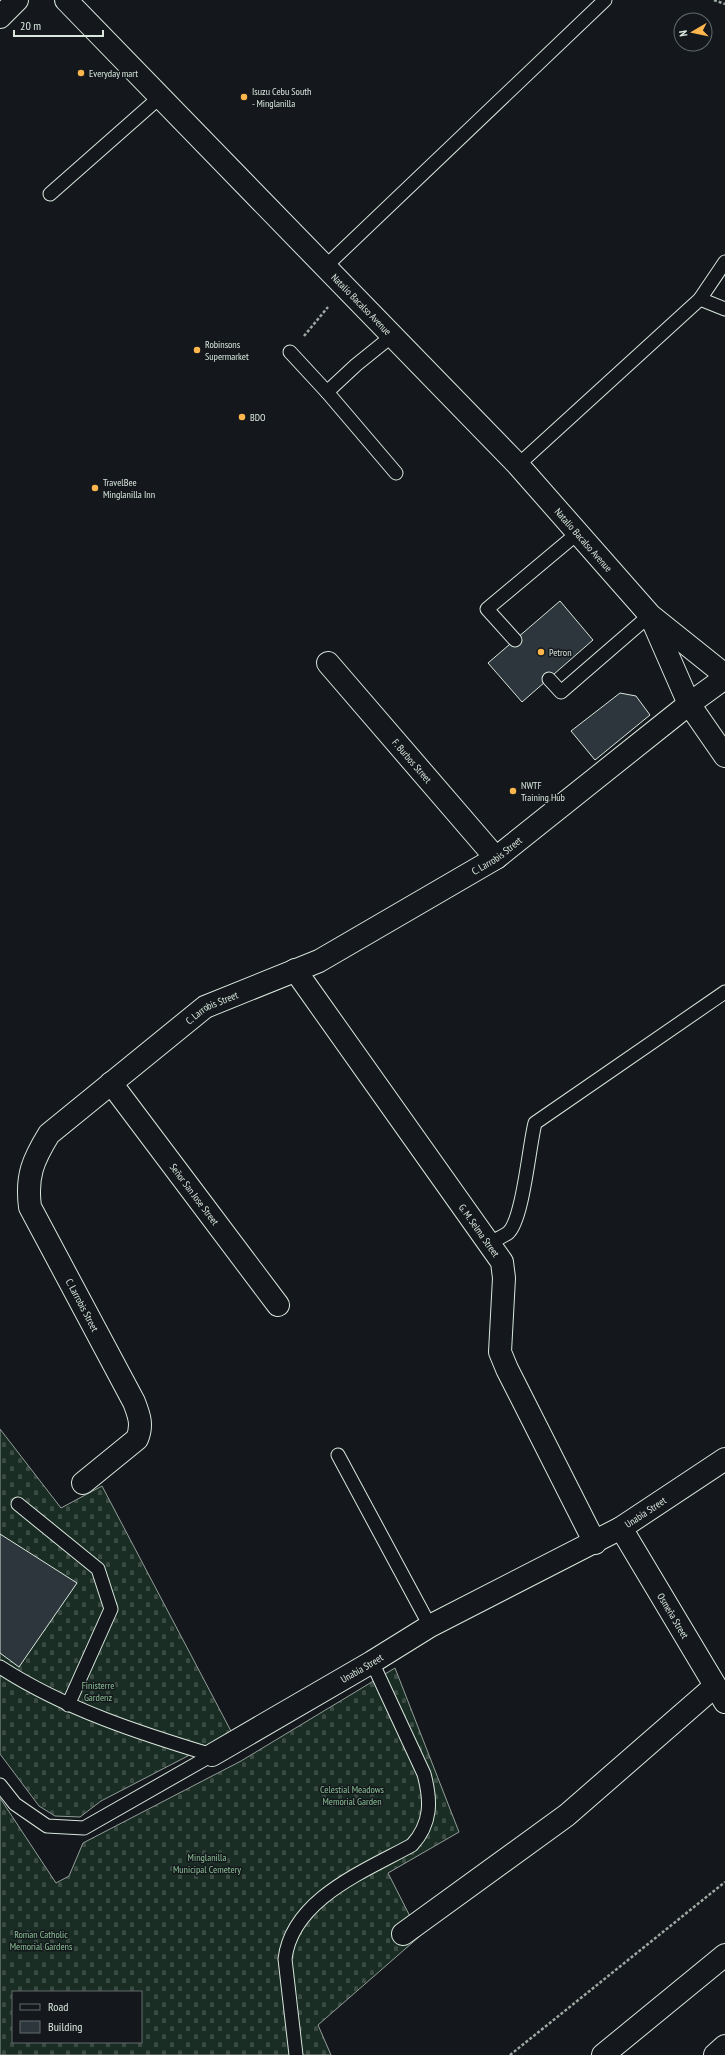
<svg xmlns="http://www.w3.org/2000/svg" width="725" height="2055" font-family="'PT Sans Narrow',sans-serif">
	<defs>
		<pattern id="cemetery-stones" width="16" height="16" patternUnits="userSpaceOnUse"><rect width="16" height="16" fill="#1a2d24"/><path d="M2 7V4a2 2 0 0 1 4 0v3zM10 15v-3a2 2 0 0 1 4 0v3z" fill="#3b4b43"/></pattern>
	</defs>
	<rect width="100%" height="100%" fill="#14181c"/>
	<g fill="url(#cemetery-stones)" stroke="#939e99" fill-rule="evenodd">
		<polygon points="0,1429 61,1508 102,1486 232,1733 101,1801 80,1817 55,1816 39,1806 0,1754"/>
		<path d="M395,1668L459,1832L388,1873L420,1936L318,2025L331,2055H0V1798L56,1883L69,1876L83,1843L241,1761ZM13,1992H141V2042H13Z"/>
	</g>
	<g fill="#2c363c" stroke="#d8e6dc">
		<polygon points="560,601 593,640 522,702 488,663"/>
		<polygon points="620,693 636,696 650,715 595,760 571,731"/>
		<polygon points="0,1534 77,1583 19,1667 0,1653"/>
	</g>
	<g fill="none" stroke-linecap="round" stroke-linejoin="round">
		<defs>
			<g id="service">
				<polyline points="50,194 160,97"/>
				<polyline points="325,267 605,0"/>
				<polyline points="700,299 725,309"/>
				<polyline points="290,352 327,392 356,365 392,336"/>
				<polyline points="327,392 396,473"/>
				<polyline points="518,465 700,299 725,262"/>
				<polyline points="515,640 487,609 579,532"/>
				<polyline points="549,679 561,692 650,615"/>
				<path d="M489,1243C495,1240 502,1237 508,1233C523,1220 529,1146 535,1123L725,992"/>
				<polyline points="338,1455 430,1626"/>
				<polyline points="18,1504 98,1569 111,1609 68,1705"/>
				<path d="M0,1667C65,1709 139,1733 212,1755"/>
				<polyline points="0,1785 15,1804 47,1826 84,1828 212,1755"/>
				<path d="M296,2055L285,1959C292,1899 365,1871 412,1845C432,1823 431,1800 424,1774L372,1662"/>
			</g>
			<g id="minor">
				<polyline points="0,17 17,0"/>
				<path id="s1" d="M328,663L496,858"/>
				<path id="s2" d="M295,970L502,1262L504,1278L500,1352L507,1369L595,1543"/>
				<path id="s3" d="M111,1083L278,1305"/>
				<path id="s4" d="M83,1483L137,1439C143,1425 139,1415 134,1402L30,1207C26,1176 33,1160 49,1134L205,1007L319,961L496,858L689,704L725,678"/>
				<path id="s5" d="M621,1528L725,1702"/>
				<path id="s6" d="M212,1755L372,1662L430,1626L621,1528L725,1459"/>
				<polyline points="403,1934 567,1815 715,1686"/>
				<polyline points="603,2055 725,1955"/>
				<polyline points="715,2055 725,2046"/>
			</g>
			<g id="trunk">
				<path id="s7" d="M66,0L518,465L650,615L725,675"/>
				<polyline points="651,617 689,704 725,756"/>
			</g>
		</defs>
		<use href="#service" stroke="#d8e6dc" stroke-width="15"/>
		<use href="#minor" stroke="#d8e6dc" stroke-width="24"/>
		<use href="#trunk" stroke="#d8e6dc" stroke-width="24"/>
		<g stroke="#9da8a2" stroke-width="2.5" stroke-dasharray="3 2" stroke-linecap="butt">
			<polyline points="714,0 725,4"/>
			<polyline points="304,336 328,307"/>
			<polyline points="510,2055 725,1882"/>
		</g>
		<use href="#service" stroke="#14181c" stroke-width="13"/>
		<use href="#minor" stroke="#14181c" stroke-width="22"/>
		<use href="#trunk" stroke="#14181c" stroke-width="22"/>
	</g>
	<g fill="#ffb74d" stroke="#14181c" stroke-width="1.5">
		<circle cx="81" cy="73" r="4"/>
		<circle cx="244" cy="97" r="4"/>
		<circle cx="197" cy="350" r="4"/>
		<circle cx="242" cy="417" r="4"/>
		<circle cx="95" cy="488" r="4"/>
		<circle cx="541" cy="652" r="4"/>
		<circle cx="513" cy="791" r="4"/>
	</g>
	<g text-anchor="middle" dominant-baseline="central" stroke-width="3" stroke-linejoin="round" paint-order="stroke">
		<g font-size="10" fill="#d8e6dc" stroke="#14181c" text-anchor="start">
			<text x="89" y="73">Everyday mart</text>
			<text x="252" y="91">Isuzu Cebu South<tspan x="252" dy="12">- Minglanilla</tspan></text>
			<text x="205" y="344">Robinsons<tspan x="205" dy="12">Supermarket</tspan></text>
			<text x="250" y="417">BDO</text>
			<text x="103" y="482">TravelBee<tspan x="103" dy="12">Minglanilla Inn</tspan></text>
			<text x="549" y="652">Petron</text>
			<text x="521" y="785">NWTF<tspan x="521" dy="12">Training Hub</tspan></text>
		</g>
		<g font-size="10" fill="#d8e6dc" stroke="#14181c">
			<text stroke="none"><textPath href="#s7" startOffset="424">Natalio Bacalso Avenue</textPath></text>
			<text stroke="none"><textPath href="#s7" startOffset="748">Natalio Bacalso Avenue</textPath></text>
			<text stroke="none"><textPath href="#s1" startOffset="129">F. Burbos Street</textPath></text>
			<text stroke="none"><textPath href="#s4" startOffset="937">C. Larrobis Street</textPath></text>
			<text stroke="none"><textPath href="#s4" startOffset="613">C. Larrobis Street</textPath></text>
			<text stroke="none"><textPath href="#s3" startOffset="139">Señor San Jose Street</textPath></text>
			<text stroke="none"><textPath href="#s2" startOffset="319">G. M. Selma Street</textPath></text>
			<text transform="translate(82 1305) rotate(62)">C. Larrobis Street</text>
			<text stroke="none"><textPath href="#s6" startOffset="497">Unabia Street</textPath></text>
			<text stroke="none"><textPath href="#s5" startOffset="102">Osmeña Street</textPath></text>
			<text stroke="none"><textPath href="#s6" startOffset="173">Unabia Street</textPath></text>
		</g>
		<g font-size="10" fill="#8ac095" stroke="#14181c">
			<text x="98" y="1685">Finisterre<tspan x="98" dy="12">Gardenz</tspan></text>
			<text x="352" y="1789">Celestial Meadows<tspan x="352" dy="12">Memorial Garden</tspan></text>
			<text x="207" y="1857">Minglanilla<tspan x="207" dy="12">Municipal Cemetery</tspan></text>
			<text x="41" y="1934">Roman Catholic<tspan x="41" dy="12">Memorial Gardens</tspan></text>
		</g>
	</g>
	<rect x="12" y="1991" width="130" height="52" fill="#14181c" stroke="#626a69"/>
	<rect x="20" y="2004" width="20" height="6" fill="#14181c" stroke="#626a69"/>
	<text x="48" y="2011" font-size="12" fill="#d8e6dc">Road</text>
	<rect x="20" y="2021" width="20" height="12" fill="#2c363c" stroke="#626a69"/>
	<text x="48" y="2031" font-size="12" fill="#d8e6dc">Building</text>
	<g transform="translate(693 32) rotate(261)"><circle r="19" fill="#14181c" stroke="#626a69"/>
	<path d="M0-3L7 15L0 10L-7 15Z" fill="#ffb74d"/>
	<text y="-6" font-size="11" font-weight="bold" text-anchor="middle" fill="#d8e6dc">N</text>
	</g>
	<path d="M14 30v6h89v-6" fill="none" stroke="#d8e6dc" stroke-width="2"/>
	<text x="20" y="30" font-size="12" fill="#d8e6dc" stroke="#14181c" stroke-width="3" paint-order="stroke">20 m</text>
</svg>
